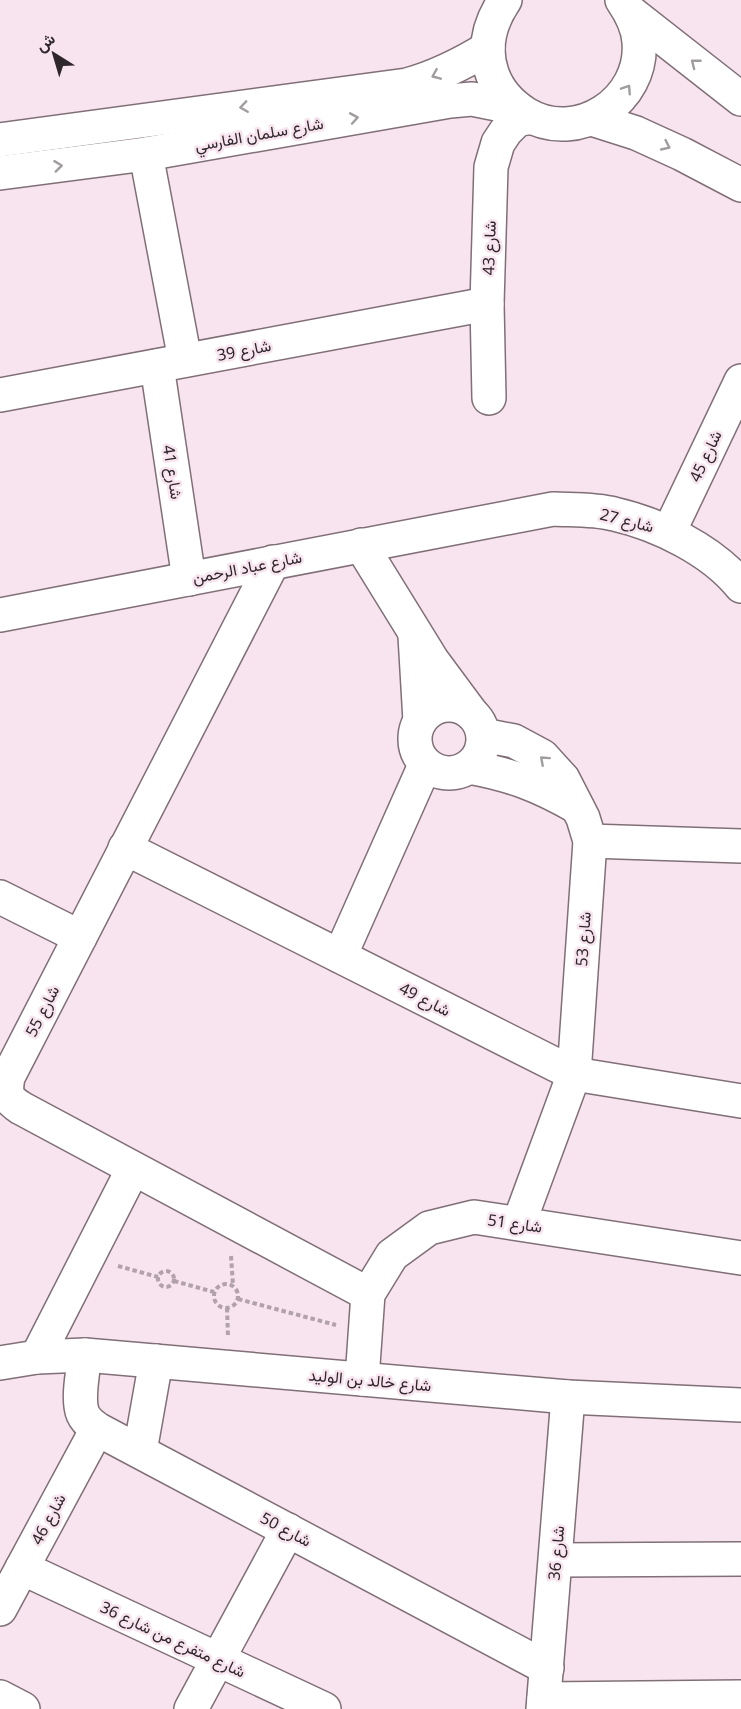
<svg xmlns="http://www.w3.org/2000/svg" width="741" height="1709" font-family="'Noto Sans',Vazirmatn,sans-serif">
	<rect width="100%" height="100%" fill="#f8e4ee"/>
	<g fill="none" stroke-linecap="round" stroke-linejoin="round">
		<defs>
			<g id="minor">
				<path d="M505,0C490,22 483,47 492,73C498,91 510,104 526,114C578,145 644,100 639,42C638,26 631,13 622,0"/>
				<polyline points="630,12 741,99"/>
				<polyline points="592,119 636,133 682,154 741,185"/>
				<path d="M0,140L407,85C436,77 462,64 488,48"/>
				<polyline points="146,154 185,360"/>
				<polyline points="0,173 146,154 450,101 472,99 517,108"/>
				<polyline points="157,366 189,579"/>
				<polyline points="0,395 487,304"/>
				<polyline points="489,398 487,304 491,167 498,143 506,131 517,120 531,117"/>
				<polyline points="669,532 741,381"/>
				<polyline points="361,545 432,660 472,714"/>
				<path d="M273,562L8,1077C5,1094 7,1099 21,1108L368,1294"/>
				<path d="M0,615L553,509C573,510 595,509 614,514C658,524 712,550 741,586"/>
				<polyline points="415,636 420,721"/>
				<circle cx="449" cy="739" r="34"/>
				<polyline points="483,735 514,741 542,756 563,779 583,818 590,841 574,1074 519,1223"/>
				<path d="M469,767C512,775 539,785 577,807"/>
				<polyline points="590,841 741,846"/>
				<polyline points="125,848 574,1074 741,1101"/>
				<polyline points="0,897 80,937"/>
				<polyline points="340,956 425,765"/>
				<path d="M85,1355C83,1371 77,1400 83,1414C86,1421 91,1424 97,1429L547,1668"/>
				<polyline points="37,1357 133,1169"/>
				<polyline points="0,1363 37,1357 85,1355 568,1397 741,1405"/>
				<polyline points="362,1379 368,1294 392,1255 429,1228 474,1217 741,1258"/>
				<polyline points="140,1451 156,1361"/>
				<polyline points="556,1560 741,1559"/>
				<polyline points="22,1568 324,1709"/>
				<polyline points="0,1609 97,1429"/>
				<polyline points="0,1697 23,1709"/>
				<polyline points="544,1699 741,1697"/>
				<polyline points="191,1709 288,1530"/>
				<polyline points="543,1709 568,1397"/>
			</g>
		</defs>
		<use href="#minor" stroke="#806f77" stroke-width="36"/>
		<g stroke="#b1a1a9" stroke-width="4" stroke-dasharray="4.5 3" stroke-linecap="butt">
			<polyline points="231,1256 233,1285"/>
			<polyline points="118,1266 158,1277"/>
			<circle cx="166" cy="1279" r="8"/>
			<polyline points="174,1281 214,1292"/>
			<circle cx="226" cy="1296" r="12"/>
			<polyline points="238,1299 336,1325"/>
			<polyline points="227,1308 228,1337"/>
		</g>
		<use href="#minor" stroke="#fff" stroke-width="33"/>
	</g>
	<defs><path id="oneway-chevron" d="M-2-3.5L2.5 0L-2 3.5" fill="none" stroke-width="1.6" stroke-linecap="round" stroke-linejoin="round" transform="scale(1.5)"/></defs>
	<g stroke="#a19d9f">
		<use href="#oneway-chevron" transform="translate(695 63) rotate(-142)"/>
		<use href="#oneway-chevron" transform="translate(436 75) rotate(157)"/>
		<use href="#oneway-chevron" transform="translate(627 89) rotate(-57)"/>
		<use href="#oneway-chevron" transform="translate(244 107) rotate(172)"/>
		<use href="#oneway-chevron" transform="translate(354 118) rotate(-10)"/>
		<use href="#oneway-chevron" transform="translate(666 146) rotate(25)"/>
		<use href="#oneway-chevron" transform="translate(58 166) rotate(-7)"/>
		<use href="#oneway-chevron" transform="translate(544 760) rotate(-138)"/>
	</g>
	<g text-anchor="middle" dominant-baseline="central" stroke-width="5" stroke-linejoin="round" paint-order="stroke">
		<g font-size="16" fill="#2e262a" stroke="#f8e4ee">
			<text transform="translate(259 134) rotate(-10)">شارع سلمان الفارسي</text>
			<text transform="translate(489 248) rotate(-88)">شارع 43</text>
			<text transform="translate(244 350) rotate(-11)">شارع 39</text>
			<text transform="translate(705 456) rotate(-65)">شارع 45</text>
			<text transform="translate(173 472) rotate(81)">شارع 41</text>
			<text transform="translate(627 520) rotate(14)">شارع 27</text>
			<text transform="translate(247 567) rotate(-11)">شارع عباد الرحمن</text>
			<text transform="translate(583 939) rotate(-86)">شارع 53</text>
			<text transform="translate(425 999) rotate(27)">شارع 49</text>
			<text transform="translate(42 1011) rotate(-63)">شارع 55</text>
			<text transform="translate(515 1223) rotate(8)">شارع 51</text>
			<text transform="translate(370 1380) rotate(5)">شارع خالد بن الوليد</text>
			<text transform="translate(48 1519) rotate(-62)">شارع 46</text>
			<text transform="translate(286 1529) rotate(28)">شارع 50</text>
			<text transform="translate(556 1553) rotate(-85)">شارع 36</text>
			<text transform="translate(173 1639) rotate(25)">شارع متفرع من شارع 36</text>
		</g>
	</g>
	<g transform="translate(54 54) rotate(323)" stroke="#f8e4ee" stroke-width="4.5" paint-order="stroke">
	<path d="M0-4.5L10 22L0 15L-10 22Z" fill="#2e262a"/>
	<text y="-9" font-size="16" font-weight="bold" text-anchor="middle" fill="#2e262a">ش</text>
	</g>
</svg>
